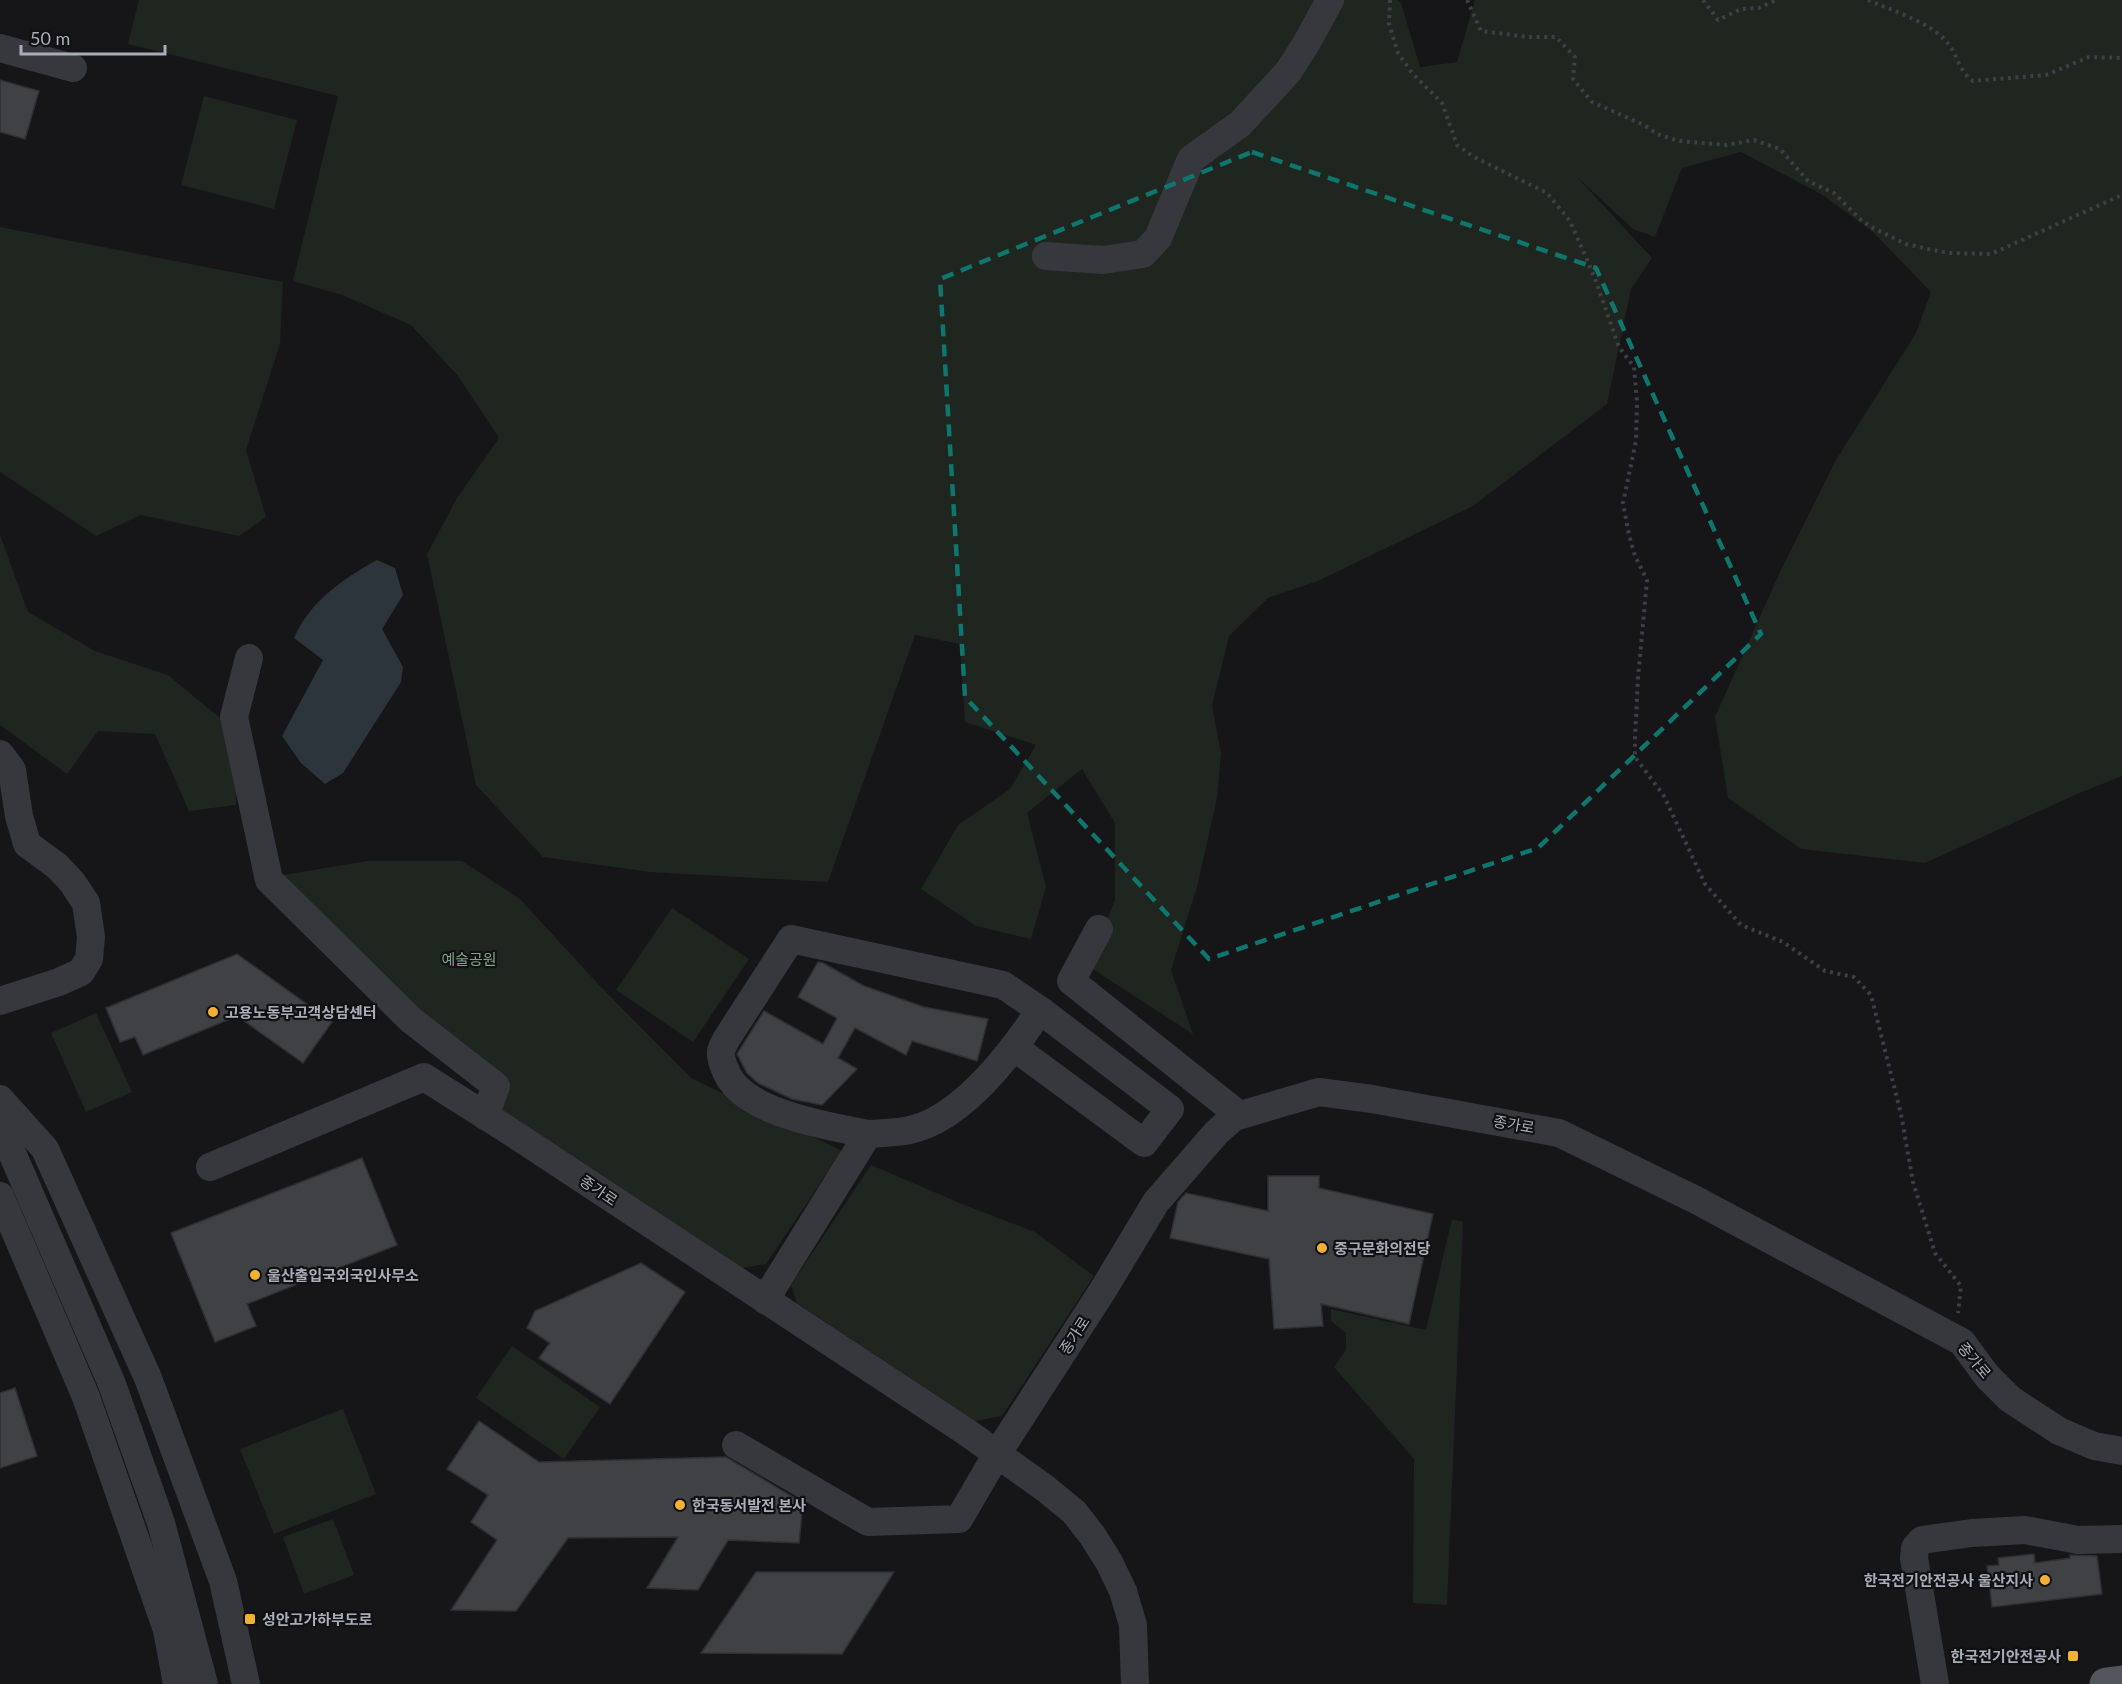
<svg xmlns="http://www.w3.org/2000/svg" width="2122" height="1684" font-family="Lato,'Noto Sans KR',sans-serif">
	<rect width="100%" height="100%" fill="#161618"/>
	<g fill="#1e261f">
		<polygon points="139,0 1398,0 1401,3 1420,67 1457,62 1475,0 2122,0 2122,776 2077,794 1925,863 1801,849 1728,798 1715,717 1780,572 1836,460 1916,333 1931,292 1872,231 1821,194 1741,152 1682,168 1655,237 1633,229 1577,177 1652,258 1631,289 1607,404 1473,506 1318,581 1268,598 1229,636 1212,706 1221,753 1217,798 1197,887 1171,970 1193,1034 1088,966 1115,900 1115,823 1082,769 1027,813 1046,887 1031,939 976,926 921,889 958,825 1010,789 1036,745 965,722 960,644 915,635 828,882 650,872 543,857 476,785 427,554 457,498 499,438 458,376 411,325 342,295 293,281 338,96 128,44"/>
		<polygon points="204,96 297,120 274,209 181,185"/>
		<polygon points="0,227 283,282 280,344 246,450 266,517 239,536 141,515 96,536 0,472"/>
		<polygon points="0,535 28,612 95,651 168,675 238,733 236,805 189,811 155,734 98,731 67,774 0,725"/>
		<polygon points="367,861 462,861 520,899 599,985 691,1078 842,1151 766,1264 743,1268 502,1110 283,875"/>
		<polygon points="672,908 749,959 693,1042 616,990"/>
		<polygon points="96,1013 132,1092 86,1112 51,1033"/>
		<polygon points="871,1165 962,1204 1035,1232 1094,1276 1002,1416 975,1421 797,1303 791,1285"/>
		<polygon points="1452,1219 1463,1222 1447,1605 1413,1603 1414,1459 1334,1367 1346,1350 1346,1333 1331,1321 1331,1309 1426,1330"/>
		<polygon points="512,1346 600,1407 564,1459 476,1398"/>
		<polygon points="343,1409 376,1494 274,1534 240,1449"/>
		<polygon points="333,1519 354,1575 304,1594 283,1537"/>
	</g>
	<path fill="#2c353c" d="M377,560L395,568L403,595L382,629L403,667L401,682L343,773L325,784L301,763L282,736L323,660L294,638C310,601 343,579 377,560Z"/>
	<g fill="#404145" stroke="#303034" stroke-width="1.5">
		<polygon points="0,80 39,91 25,139 0,132"/>
		<polygon points="237,954 332,1022 303,1063 237,1016 143,1055 135,1037 120,1042 106,1008"/>
		<polygon points="818,962 823,963 864,986 924,1007 988,1019 977,1061 912,1041 906,1055 855,1028 838,1058 857,1069 822,1105 792,1099 758,1083 747,1073 737,1054 764,1011 823,1044 837,1018 798,997"/>
		<polygon points="362,1158 397,1245 247,1304 256,1326 215,1342 171,1233"/>
		<polygon points="1268,1176 1319,1176 1319,1188 1433,1214 1409,1324 1321,1304 1323,1326 1274,1329 1269,1259 1170,1238 1178,1202 1186,1193 1268,1211"/>
		<polygon points="641,1263 685,1292 610,1404 539,1358 550,1343 527,1328 535,1311"/>
		<polygon points="15,1388 37,1456 0,1468 0,1393"/>
		<polygon points="479,1421 539,1462 726,1457 803,1503 799,1543 728,1540 698,1590 647,1588 678,1537 568,1538 516,1611 451,1610 497,1540 471,1522 488,1495 447,1469"/>
		<polygon points="2034,1554 2035,1563 2070,1558 2070,1555 2097,1556 2102,1594 1992,1607 1987,1566 1999,1565 1998,1558"/>
		<polygon points="756,1572 894,1572 842,1654 701,1653"/>
	</g>
	<g fill="none" stroke-linecap="round" stroke-linejoin="round">
		<g stroke="#3d3f44" stroke-width="4" stroke-dasharray="3 4.5" stroke-linecap="butt">
			<polyline points="1390,0 1389,24 1398,53 1412,73 1442,103 1457,145 1474,157 1547,193 1570,221 1594,276 1619,347 1634,367 1637,402 1636,441 1623,503 1629,535 1635,556 1647,580 1638,678 1635,738 1635,757 1664,796 1705,884 1741,925 1783,942 1825,971 1854,977 1871,995 1901,1114 1913,1182 1935,1253 1961,1286 1958,1313"/>
			<polyline points="1467,0 1481,31 1529,37 1556,37 1575,57 1573,79 1592,102 1644,125 1657,134 1679,141 1726,145 1754,140 1780,149 1808,181 1834,193 1862,221 1873,228 1906,244 1928,249 1948,253 1991,254 2122,195"/>
			<polyline points="1703,0 1718,20 1741,9 1759,8 1776,0"/>
			<path d="M1868,0C1891,10 1926,21 1944,39C1957,51 1958,71 1973,81L2046,75L2089,57L2122,58"/>
		</g>
		<g stroke="#37383d" stroke-width="28">
			<polyline points="0,48 73,68"/>
			<polyline points="1046,256 1103,260 1143,254 1158,238 1191,159 1240,124 1288,72 1306,44 1330,0"/>
			<polyline points="249,658 234,717 269,880 411,1020 496,1086 485,1116"/>
			<polyline points="0,754 12,770 19,816 27,844 57,866 72,882 86,903 91,937 89,959 81,972 59,982 0,1001"/>
			<polyline points="1099,929 1071,981 1239,1115"/>
			<polyline points="1015,1048 1144,1143 1170,1109 1040,1010"/>
			<polyline points="0,1099 45,1149 148,1378 223,1581 246,1684"/>
			<polyline points="0,1125 112,1384 161,1523 204,1684"/>
			<polyline points="210,1167 424,1077 511,1132 965,1431 1046,1489 1074,1512 1092,1535 1109,1562 1123,1591 1133,1625 1135,1684"/>
			<polyline points="0,1196 86,1397 167,1630 177,1684"/>
			<path d="M765,1300L868,1134C883,1133 899,1133 914,1129C964,1116 1013,1051 1040,1010L1003,985L791,939L727,1038C725,1042 722,1047 721,1051C720,1057 723,1064 725,1069C740,1113 828,1126 868,1134"/>
			<polyline points="736,1445 868,1522 959,1519 997,1454 1103,1290 1156,1202 1217,1132 1234,1117 1319,1092 1372,1099 1559,1133 1696,1200 1962,1342 1987,1376 2010,1399 2059,1431 2094,1446 2122,1451"/>
			<polyline points="1935,1684 1914,1558 1915,1548 1922,1540 1972,1533 2025,1530 2078,1540 2122,1539"/>
		</g>
		<polyline stroke="#53555c" stroke-width="33" points="2106,1684 2122,1682"/>
	</g>
	<path fill="none" stroke="#0f766e" stroke-width="4.5" stroke-dasharray="12 8" stroke-linejoin="round" d="M1252,152L1596,268L1761,634L1538,848L1209,959L965,697L940,279Z"/>
	<g fill="#f2b134" stroke="#111113" stroke-width="2">
		<circle cx="213" cy="1012" r="6"/>
		<circle cx="1322" cy="1248" r="6"/>
		<circle cx="255" cy="1275" r="6"/>
		<circle cx="680" cy="1505" r="6"/>
		<circle cx="2045" cy="1580" r="6"/>
		<rect x="244" y="1613" width="12" height="12" rx="3"/>
		<rect x="2067" y="1650" width="12" height="12" rx="3"/>
	</g>
	<g text-anchor="middle" dominant-baseline="central" stroke-width="4.5" stroke-linejoin="round" paint-order="stroke">
		<g font-size="15" fill="#7fa381" stroke="#111113">
			<text x="469" y="959">예술공원</text>
		</g>
		<g font-size="15" font-weight="bold" fill="#a8adb8" stroke="#111113" text-anchor="start">
			<text x="225" y="1012">고용노동부고객상담센터</text>
			<text x="1334" y="1248">중구문화의전당</text>
			<text x="267" y="1275">울산출입국외국인사무소</text>
			<text x="692" y="1505">한국동서발전 본사</text>
			<text x="2033" y="1580" text-anchor="end">한국전기안전공사 울산지사</text>
			<text x="262" y="1619">성안고가하부도로</text>
			<text x="2061" y="1656" text-anchor="end">한국전기안전공사</text>
		</g>
		<g font-size="15" fill="#a8adb8" stroke="#111113">
			<text transform="translate(1514 1124) rotate(10)">종가로</text>
			<text transform="translate(599 1190) rotate(34)">종가로</text>
			<text transform="translate(1074 1335) rotate(-57)">종가로</text>
			<text transform="translate(1975 1360) rotate(50)">종가로</text>
		</g>
	</g>
	<path d="M21 45v9h144v-9" fill="none" stroke="#a8adb8" stroke-width="3"/>
	<text x="30" y="45" font-size="18" fill="#a8adb8" stroke="#111113" stroke-width="4.5" paint-order="stroke">50 m</text>
</svg>
